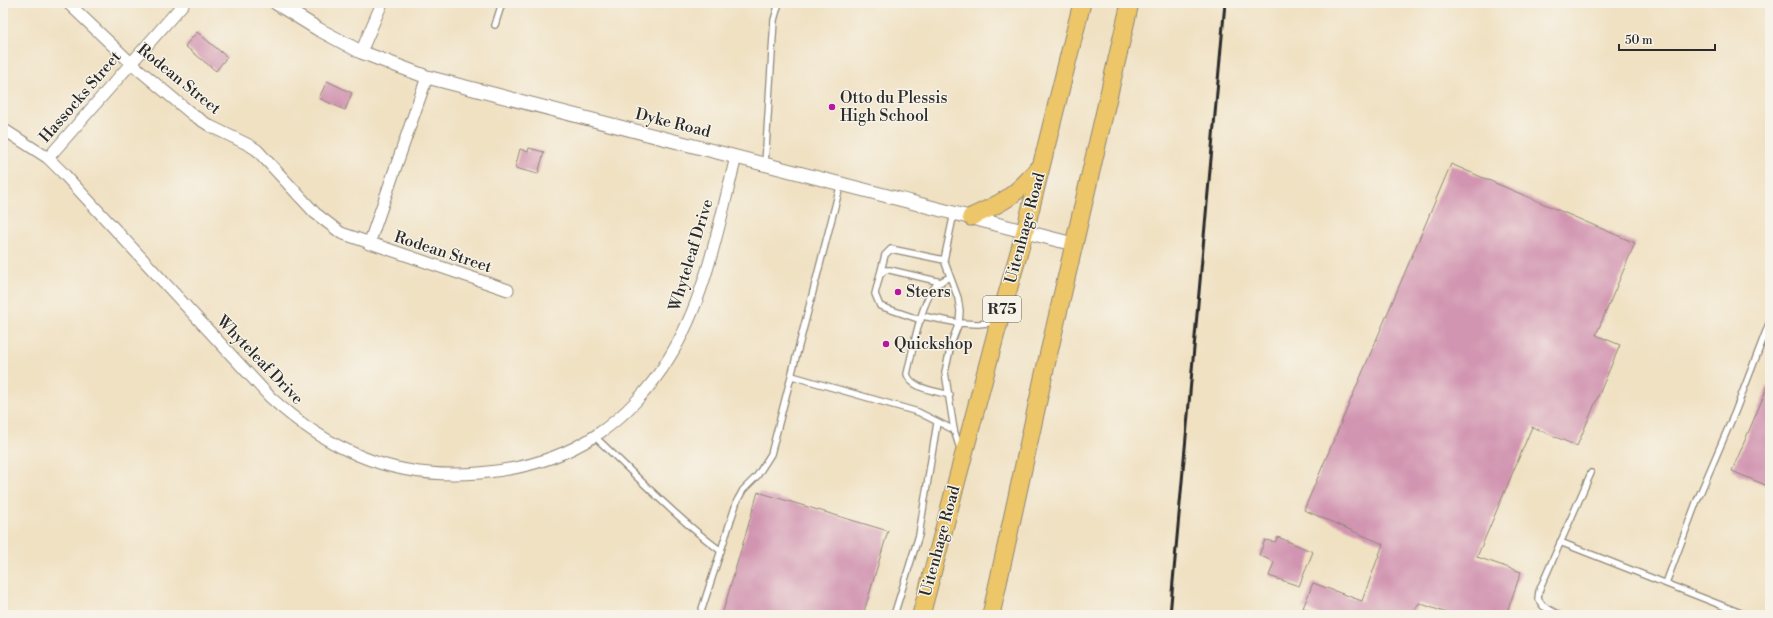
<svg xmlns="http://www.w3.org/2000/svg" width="1773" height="618" font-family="'Libre Bodoni',serif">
	<rect width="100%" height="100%" fill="#f7f3e8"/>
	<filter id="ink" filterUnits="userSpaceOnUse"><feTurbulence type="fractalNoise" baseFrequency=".025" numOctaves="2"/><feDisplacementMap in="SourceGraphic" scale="8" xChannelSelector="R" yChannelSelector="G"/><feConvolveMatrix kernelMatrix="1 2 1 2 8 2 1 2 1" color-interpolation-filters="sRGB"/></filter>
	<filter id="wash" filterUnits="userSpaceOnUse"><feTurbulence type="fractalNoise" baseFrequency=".012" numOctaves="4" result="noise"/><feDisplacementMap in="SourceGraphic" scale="16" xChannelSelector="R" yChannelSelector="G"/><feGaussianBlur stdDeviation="0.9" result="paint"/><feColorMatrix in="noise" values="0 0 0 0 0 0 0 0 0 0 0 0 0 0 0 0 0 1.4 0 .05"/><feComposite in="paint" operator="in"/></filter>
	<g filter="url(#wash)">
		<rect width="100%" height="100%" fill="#f0e1c3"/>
		<g id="blocks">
			<g fill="#d295b1">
				<polygon points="197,32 227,57 216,71 185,46"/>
				<polygon points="327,81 352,93 345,110 319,98"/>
				<polygon points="529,148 544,152 538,174 515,168 520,149 528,152"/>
				<polygon points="1451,164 1635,243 1596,335 1620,345 1577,446 1532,427 1477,557 1521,572 1506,615 1452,615 1419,603 1412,615 1321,615 1303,608 1313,583 1362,601 1383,544 1304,510"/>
				<polygon points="1770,381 1770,487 1732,471"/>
				<polygon points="758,492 888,531 863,615 722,615"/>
				<polygon points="1278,537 1313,552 1299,586 1269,576 1274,562 1259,555 1265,540 1275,542"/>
			</g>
		</g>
	</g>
	<g filter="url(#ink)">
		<use href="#blocks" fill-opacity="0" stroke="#8e8677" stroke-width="1"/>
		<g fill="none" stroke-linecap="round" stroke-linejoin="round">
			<defs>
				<g id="service">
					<polyline points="495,25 502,3"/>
					<polyline points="765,164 774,20 779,3"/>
					<polyline points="880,275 885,270 890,270 941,282"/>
					<path d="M950,277C945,279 940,282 936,285C920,304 913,350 907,374C911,389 936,391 950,395"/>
					<polyline points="922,316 959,323 960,311 958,298 944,260 954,213"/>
					<polyline points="921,320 880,306 875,294 885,255 891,249 944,260"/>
					<polyline points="792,376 918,412 954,430"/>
					<path d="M594,436C636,475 675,517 721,551"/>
					<polyline points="960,449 954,430 945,372 952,341 959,323 978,324 997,322"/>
					<polyline points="1560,542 1746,615"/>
					<polyline points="1666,583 1696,503 1735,412 1770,321"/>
					<polyline points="700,615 737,501 743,490 757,476 771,454 841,183"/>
					<polyline points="894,615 919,535 937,423"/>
					<polyline points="1559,615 1543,606 1538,599 1539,591 1591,473"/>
				</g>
				<g id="minor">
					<polyline points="68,3 131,63 193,115 210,126 249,145 257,150 315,213 341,233 508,290"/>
					<polyline points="361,52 382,3"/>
					<path d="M3,129L48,158L63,173L270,397C297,422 326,442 360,456C431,486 530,478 595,436C624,417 651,388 669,358C706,299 719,223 736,157"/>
					<polyline points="48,158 184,3"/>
					<polyline points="369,244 427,77"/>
				</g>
				<polyline id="tertiary" points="276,3 318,29 361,52 427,77 1073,244"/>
				<g id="primary">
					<path d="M971,217C1004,202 1016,196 1039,167"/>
					<polyline points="921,615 999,322 1025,231 1082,3"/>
					<polyline points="991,615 1043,378 1130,3"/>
				</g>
			</defs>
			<use href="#service" stroke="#8e8677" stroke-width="8"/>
			<use href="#minor" stroke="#8e8677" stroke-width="13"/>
			<use href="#tertiary" stroke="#8e8677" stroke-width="15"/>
			<use href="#primary" stroke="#8e8677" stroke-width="19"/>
			<use href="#service" stroke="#fff" stroke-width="5.5"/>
			<use href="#minor" stroke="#fff" stroke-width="11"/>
			<use href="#tertiary" stroke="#fff" stroke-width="13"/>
			<use href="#primary" stroke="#ecc669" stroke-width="17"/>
			<polyline stroke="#2b2b2b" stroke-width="3" points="1170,615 1225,3"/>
		</g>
	</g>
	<g fill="#b5179e" stroke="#f7f3e8" stroke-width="1.5">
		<circle cx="832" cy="107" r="4"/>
		<circle cx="898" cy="292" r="4"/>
		<circle cx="886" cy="344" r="4"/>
	</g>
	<g text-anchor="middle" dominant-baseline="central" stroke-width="3" stroke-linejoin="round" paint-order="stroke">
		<rect fill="#f7f3e8" stroke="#686764" stroke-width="1" x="983" y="296" width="38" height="26" rx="3"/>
		<g font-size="15" font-weight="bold" fill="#2b2b2b">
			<text x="1002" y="309">R75</text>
		</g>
		<g font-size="16" fill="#2b2b2b" stroke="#f7f3e8">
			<text transform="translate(179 79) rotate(39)">Rodean Street</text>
			<text transform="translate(80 97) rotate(-49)">Hassocks Street</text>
			<text transform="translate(673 123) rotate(14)">Dyke Road</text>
			<text transform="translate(1025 228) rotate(-75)">Uitenhage Road</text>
			<text transform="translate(443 252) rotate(18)">Rodean Street</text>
			<text transform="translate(691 255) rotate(-73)">Whyteleaf Drive</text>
			<text transform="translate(260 360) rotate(46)">Whyteleaf Drive</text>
			<text transform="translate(940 541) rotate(-75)">Uitenhage Road</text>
		</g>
		<g font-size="16" fill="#2b2b2b" stroke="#f7f3e8" text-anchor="start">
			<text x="840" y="98">Otto du Plessis<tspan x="840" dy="18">High School</tspan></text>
			<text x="906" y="292">Steers</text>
			<text x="894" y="344">Quickshop</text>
		</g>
	</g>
	<rect width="1773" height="618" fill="none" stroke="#f7f3e8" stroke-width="16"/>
	<path d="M1619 44v6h96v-6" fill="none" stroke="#2b2b2b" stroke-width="2"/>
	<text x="1625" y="44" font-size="12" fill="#2b2b2b" stroke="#f7f3e8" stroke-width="3" paint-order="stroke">50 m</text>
</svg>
